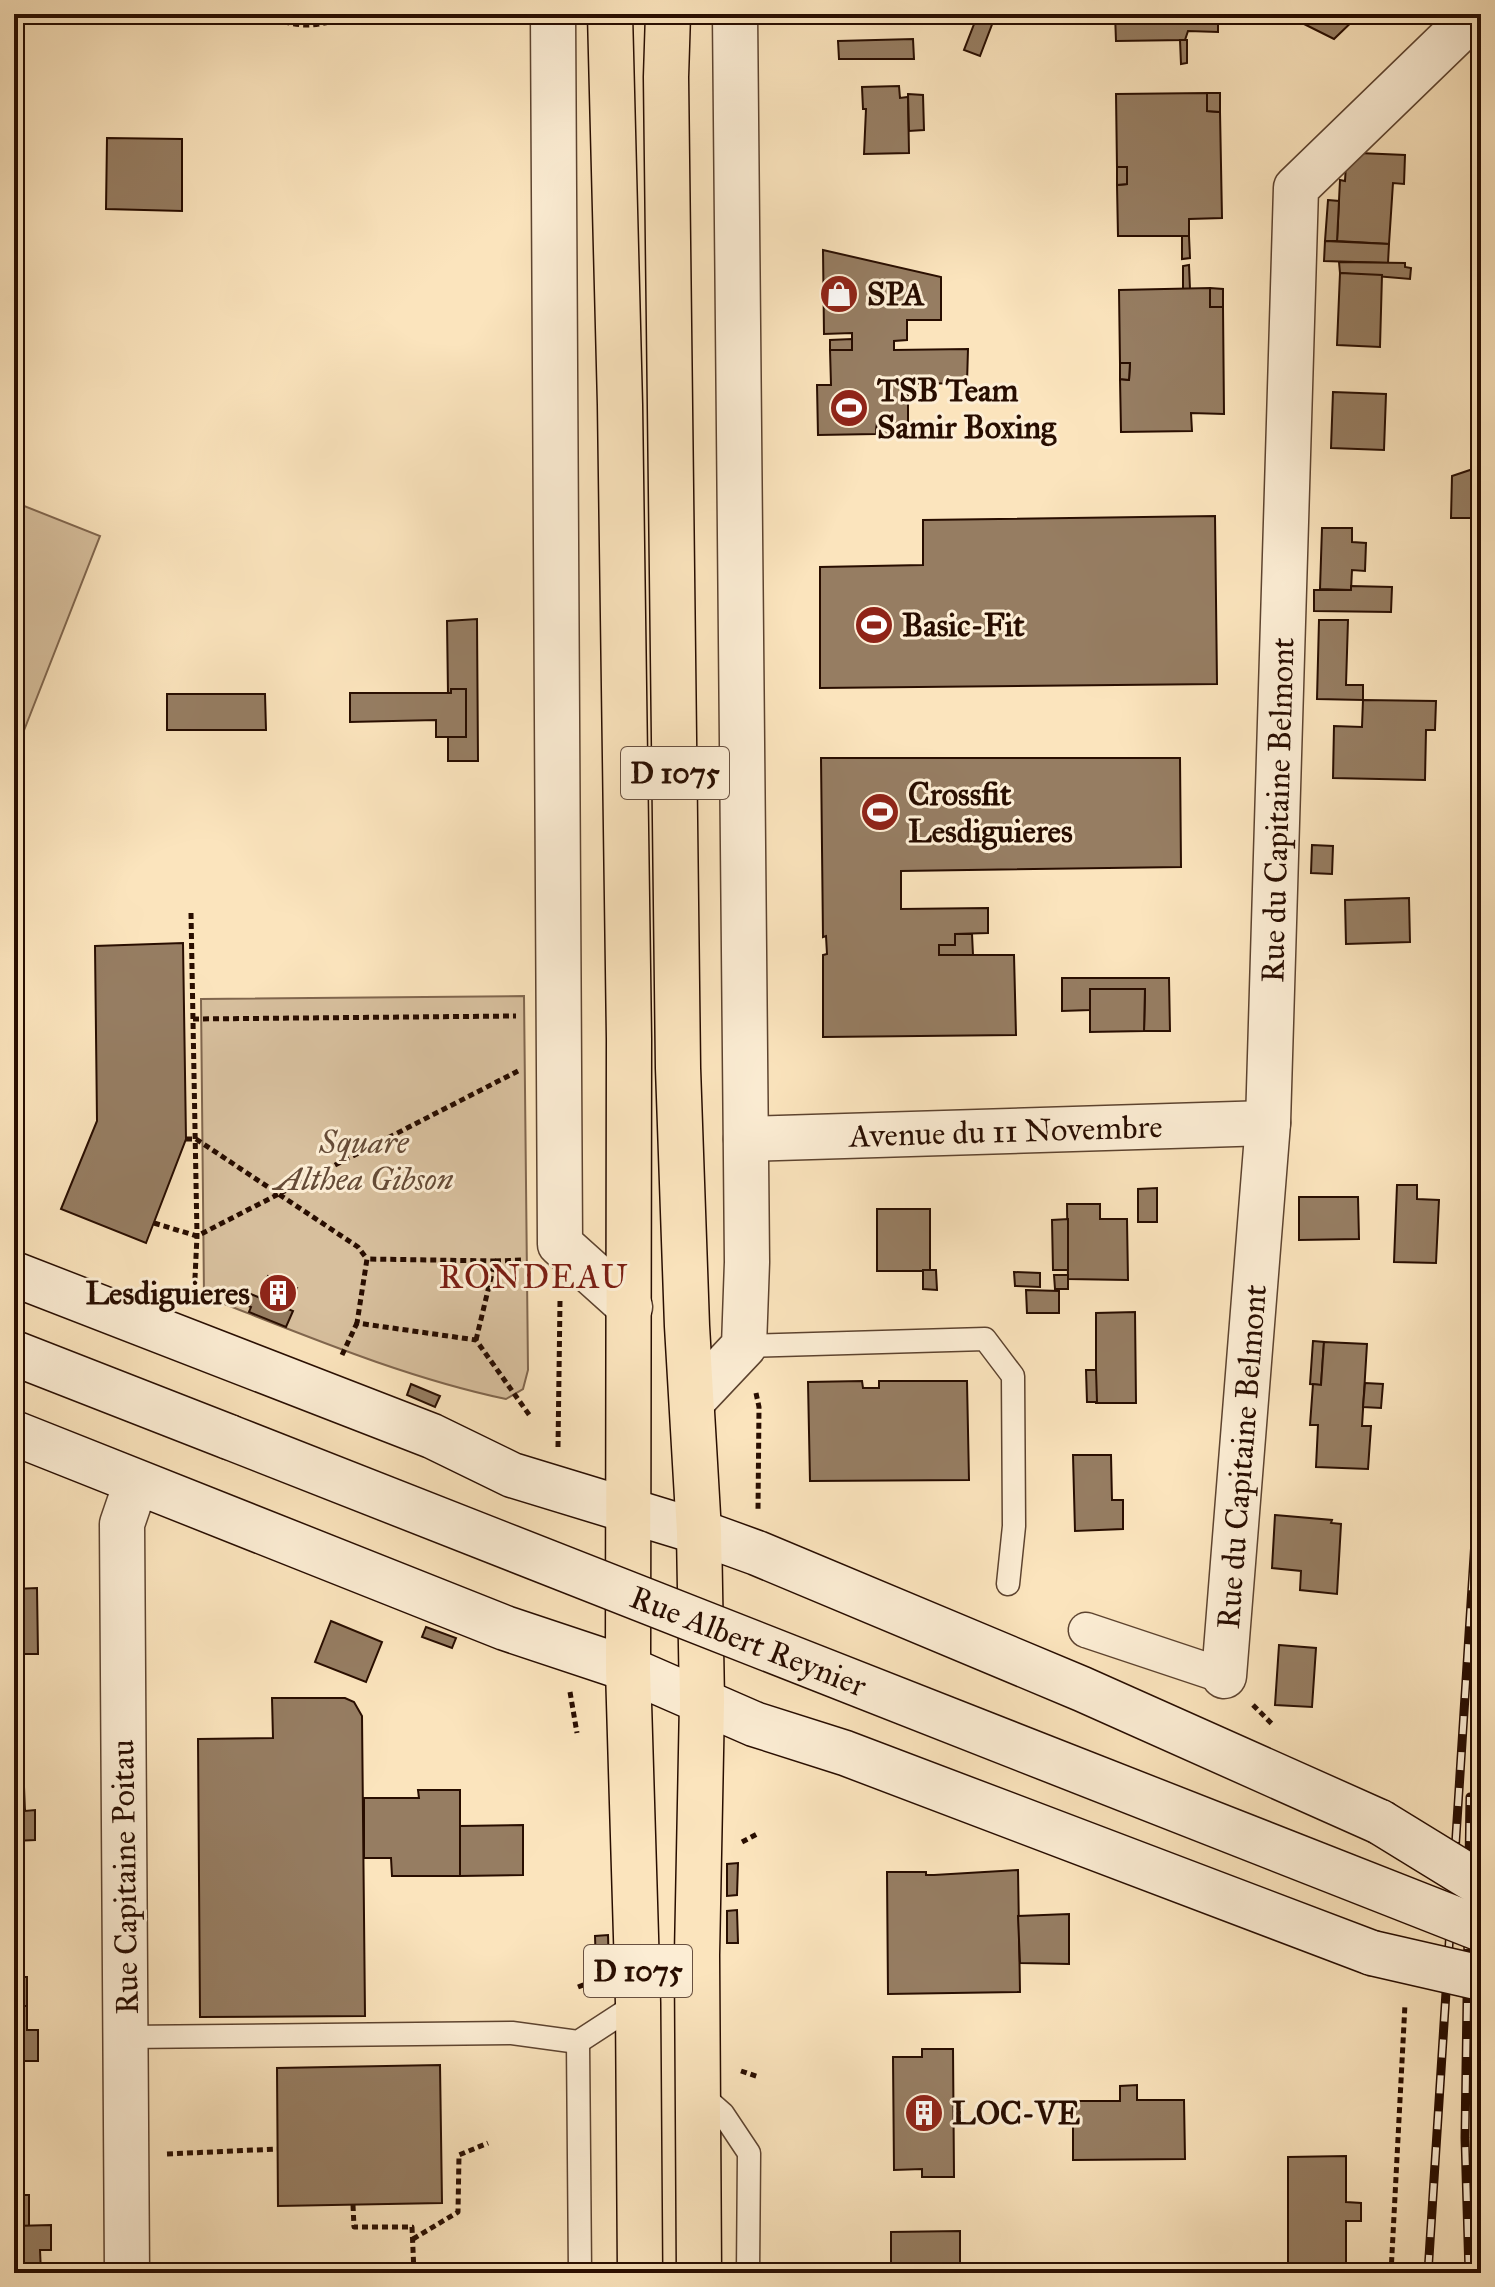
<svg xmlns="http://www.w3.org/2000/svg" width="1495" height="2287" font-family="'IM FELL Great Primer',serif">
	<rect width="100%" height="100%" fill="#fbe4bd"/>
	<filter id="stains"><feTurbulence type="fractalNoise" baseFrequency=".0025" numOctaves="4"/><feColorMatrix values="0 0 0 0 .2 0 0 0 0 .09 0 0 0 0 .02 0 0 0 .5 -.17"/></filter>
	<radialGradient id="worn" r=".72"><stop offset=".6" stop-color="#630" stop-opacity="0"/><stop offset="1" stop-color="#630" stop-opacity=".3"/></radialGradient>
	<g fill="#d7bf9d" stroke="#80664e" stroke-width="2">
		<polygon points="14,502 100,536 14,756"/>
		<path d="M524,996L528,1370L523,1389L506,1399C402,1377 302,1334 204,1296L201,999Z"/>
	</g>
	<g fill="#967d62" stroke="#280d00" stroke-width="2">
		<polygon points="815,14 870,14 870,19 816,20"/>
		<polygon points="978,14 996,14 980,56 964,50"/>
		<polygon points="1115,14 1218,14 1218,32 1188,31 1185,40 1116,41"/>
		<polygon points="1284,14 1360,14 1334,39"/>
		<polygon points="913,39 914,59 839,59 838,41"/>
		<polygon points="1180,40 1187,40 1187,63 1181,64"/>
		<polygon points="899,86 900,98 908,97 909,153 864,154 866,109 863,109 862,87"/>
		<polygon points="1207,93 1207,111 1220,112 1222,218 1189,219 1189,236 1118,236 1117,185 1127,184 1127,167 1117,167 1116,94"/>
		<polygon points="1207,93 1220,93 1220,112 1207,111"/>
		<polygon points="908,94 923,95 924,130 909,131"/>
		<polygon points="107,138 182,139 182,211 106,209"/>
		<polygon points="1359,153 1405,155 1404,184 1393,183 1389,244 1337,241 1340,180 1345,181 1346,164"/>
		<polygon points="1117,167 1127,167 1127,184 1117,185"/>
		<polygon points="1328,200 1339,201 1337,241 1325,241"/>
		<polygon points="1182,236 1189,236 1190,258 1182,259"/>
		<polygon points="1325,241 1389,244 1388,263 1324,261"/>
		<polygon points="823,250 941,277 941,320 907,320 907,340 894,341 894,350 968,349 967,383 908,384 908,423 877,423 876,434 818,435 817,385 831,385 830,350 852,350 852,333 824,334"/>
		<polygon points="1339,262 1405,263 1405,267 1411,268 1410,279 1340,273"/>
		<polygon points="1189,265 1190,289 1183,289 1183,266"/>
		<polygon points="1340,273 1382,275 1380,347 1337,345"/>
		<polygon points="1210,288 1210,307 1223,307 1224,414 1191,413 1192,431 1121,432 1120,379 1129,380 1130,363 1120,363 1119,290"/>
		<polygon points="1210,288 1223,289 1223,307 1210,307"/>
		<polygon points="852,339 852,350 830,350 830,340"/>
		<polygon points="1120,363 1130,363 1129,380 1120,379"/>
		<polygon points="1333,392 1386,394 1384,450 1331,448"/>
		<polygon points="877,423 908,423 908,434 876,434"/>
		<polygon points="1479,467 1479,518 1451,518 1452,476"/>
		<polygon points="1215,516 1217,684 820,688 820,567 923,565 923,520"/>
		<polygon points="1322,528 1352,528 1352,542 1366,543 1365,571 1352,570 1351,590 1320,589"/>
		<polygon points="1351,586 1392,587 1391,612 1314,611 1314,590 1351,590"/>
		<polygon points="477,619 478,761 448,761 448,737 466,737 466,689 451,689 451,693 448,693 447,621"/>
		<polygon points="1319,620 1348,620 1346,685 1363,685 1363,700 1317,699"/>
		<polygon points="451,689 466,689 466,737 436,737 436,720 350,722 350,693 451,693"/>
		<polygon points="167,694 265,694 266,730 167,730"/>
		<polygon points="1363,700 1436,701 1435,730 1426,730 1425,780 1333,778 1334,726 1362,727"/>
		<polygon points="821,758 1180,758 1181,867 901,871 901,909 988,908 988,933 955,934 955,945 939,945 939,955 1014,955 1016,1035 823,1037 823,955 827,954 826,936 823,937"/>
		<polygon points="1312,845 1333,846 1332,874 1311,873"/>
		<polygon points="1409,898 1410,942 1346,944 1345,900"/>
		<polygon points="955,934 972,934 973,955 939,955 939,945 955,945"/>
		<polygon points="183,943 186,1139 146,1243 61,1209 97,1121 95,946"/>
		<polygon points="1062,978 1169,978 1170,1031 1144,1031 1145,989 1090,989 1090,1010 1062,1011"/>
		<polygon points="1090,989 1145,989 1144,1031 1090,1032"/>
		<polygon points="1397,1185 1417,1185 1417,1199 1439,1200 1436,1263 1394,1262"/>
		<polygon points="1157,1188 1157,1222 1138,1222 1138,1189"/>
		<polygon points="1299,1197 1358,1197 1359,1239 1299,1240"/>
		<polygon points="1067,1204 1100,1204 1100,1219 1127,1219 1128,1280 1068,1279"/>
		<rect x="877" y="1209" width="53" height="62"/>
		<polygon points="1068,1219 1068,1270 1053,1270 1052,1220"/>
		<polygon points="923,1270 936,1270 937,1290 923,1289"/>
		<polygon points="1014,1272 1040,1273 1040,1287 1015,1286"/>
		<polygon points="1054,1275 1068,1275 1068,1289 1055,1289"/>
		<polygon points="268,1276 297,1288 289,1309 259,1297"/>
		<polygon points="1026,1290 1059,1291 1059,1313 1027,1313"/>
		<polygon points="248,1293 293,1311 286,1327 249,1312 251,1307 243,1304"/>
		<polygon points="1135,1312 1136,1403 1096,1403 1096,1313"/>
		<polygon points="1313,1341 1324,1342 1321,1385 1310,1384"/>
		<polygon points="1324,1342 1367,1344 1362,1426 1371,1426 1368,1469 1316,1467 1318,1425 1310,1425 1313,1384 1321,1385"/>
		<polygon points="1086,1370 1096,1370 1097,1402 1087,1402"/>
		<polygon points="862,1381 863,1388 879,1388 879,1381 967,1381 969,1480 810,1481 808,1382"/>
		<polygon points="1365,1383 1383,1384 1381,1408 1363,1407"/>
		<polygon points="411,1384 440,1396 435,1407 407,1395"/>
		<polygon points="1073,1455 1111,1455 1112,1500 1123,1500 1123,1529 1075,1531"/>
		<polygon points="1275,1515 1332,1520 1331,1523 1341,1524 1337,1594 1300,1590 1301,1571 1272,1568"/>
		<polygon points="37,1588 38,1654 14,1654 14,1589"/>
		<polygon points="331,1621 382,1642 366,1682 315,1662"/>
		<polygon points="426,1627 456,1638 452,1648 422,1637"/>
		<polygon points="1279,1645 1316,1648 1312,1707 1275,1705"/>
		<polygon points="272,1698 345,1698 354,1702 362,1716 365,2016 200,2017 198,1739 273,1738"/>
		<polygon points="24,1755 24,1787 14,1787 14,1756"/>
		<polygon points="14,1787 24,1787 25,1811 35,1810 35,1840 14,1841"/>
		<polygon points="418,1790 460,1790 460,1876 392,1876 391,1858 364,1858 364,1798 419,1798"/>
		<polygon points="523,1825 523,1875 460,1876 460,1826"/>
		<polygon points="738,1863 737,1895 727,1896 727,1864"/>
		<polygon points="1018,1870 1020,1992 888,1994 887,1872 926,1872 926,1875 934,1875"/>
		<polygon points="737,1910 738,1943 727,1943 727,1911"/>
		<polygon points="1069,1914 1069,1964 1020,1963 1018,1916"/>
		<polygon points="608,1935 609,1967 596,1967 595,1936"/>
		<polygon points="14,1951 16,1977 27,1977 27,2006 14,2006"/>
		<polygon points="14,2006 27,2006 27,2030 38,2030 38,2061 14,2061"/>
		<polygon points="922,2049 953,2049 954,2177 922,2177 922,2169 894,2170 893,2057 922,2057"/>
		<polygon points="440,2065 442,2203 278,2206 277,2068"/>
		<polygon points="1137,2085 1137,2100 1184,2100 1185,2159 1073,2160 1073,2101 1120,2101 1120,2086"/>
		<polygon points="1346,2156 1346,2202 1361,2203 1361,2221 1346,2221 1346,2273 1288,2273 1288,2157"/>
		<polygon points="14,2170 19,2170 18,2195 29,2195 29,2226 14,2226"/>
		<polygon points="51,2225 51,2250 40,2250 41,2273 14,2273 14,2226"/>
		<polygon points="960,2231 960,2273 891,2273 891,2232"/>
	</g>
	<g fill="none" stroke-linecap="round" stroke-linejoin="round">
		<defs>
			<g id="service">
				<polyline points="744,1346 985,1339 1013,1376 1014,1526 1008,1584"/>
				<polyline points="126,2037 512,2033 578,2042 638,2003"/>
				<polyline points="578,2042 580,2273"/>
				<polyline points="698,2092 723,2114 749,2153 748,2273"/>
			</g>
			<polyline id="pedestrian" points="1086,1630 1224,1676"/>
			<g id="minor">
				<polyline points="553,14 560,1244 630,1307"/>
				<path id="s1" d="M746,1139L1268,1123"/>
				<polyline points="693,1400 744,1346 747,1262 735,14"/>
				<path id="s2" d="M1224,1676L1268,1123L1296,188L1458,31L1470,14"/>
				<polyline points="127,2273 122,1524 136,1483"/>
			</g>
			<g id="secondary">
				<polyline points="14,1274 432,1436 512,1475 699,1532 757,1553 1082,1689 1380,1822"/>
				<polyline points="14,1353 229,1437"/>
				<polyline points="14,1433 505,1628 628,1669 754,1724 845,1753 1372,1953"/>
			</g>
			<g id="primary">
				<polyline points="610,14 620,405 629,1039 628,1669 638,2003 640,2273"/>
				<polyline points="668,14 666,77 678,1068 687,1326 699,1532 702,1702 697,1955 699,2273"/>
			</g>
		</defs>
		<use href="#service" stroke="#5d432f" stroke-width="25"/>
		<use href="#pedestrian" stroke="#5d432f" stroke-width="37"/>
		<use href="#minor" stroke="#5d432f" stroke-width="47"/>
		<use href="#secondary" stroke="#280d00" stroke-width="47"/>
		<use href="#primary" stroke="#280d00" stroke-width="47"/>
		<g stroke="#280d00" stroke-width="5" stroke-dasharray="6 4" stroke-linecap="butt">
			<path d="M265,14C299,31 320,26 355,14"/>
			<polyline points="191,913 197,1236 194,1299"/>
			<polyline points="193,1019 516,1016"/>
			<polyline points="186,1139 196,1139 358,1247 367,1259"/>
			<polyline points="154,1223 197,1236 518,1071"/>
			<polyline points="495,1261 522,1260"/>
			<polyline points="476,1340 495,1261 367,1259 357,1323 476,1340 530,1416"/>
			<polyline points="342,1355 357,1323"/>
			<polyline points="756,1393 759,1407 758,1511"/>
			<polyline points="558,1447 560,1301"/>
			<polyline points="570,1692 577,1733"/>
			<polyline points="1253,1705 1274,1726"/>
			<polyline points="742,1842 759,1833"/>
			<polyline points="578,1987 596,1980"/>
			<polyline points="741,2071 759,2077"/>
			<polyline points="167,2154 277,2149"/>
			<polyline points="353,2205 354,2227 412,2227 414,2273"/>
			<polyline points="413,2239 458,2212 459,2155 488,2143"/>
			<polyline points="1391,2273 1405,2004"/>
		</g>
		<use href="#service" stroke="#fcedd4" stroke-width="22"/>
		<use href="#pedestrian" stroke="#fcedd4" stroke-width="34"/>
		<use href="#minor" stroke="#fcedd4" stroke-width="44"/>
		<use href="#secondary" stroke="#fcedd4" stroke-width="44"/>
		<use href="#primary" stroke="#fbe4bd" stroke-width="44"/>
		<defs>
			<g id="rail">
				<polyline points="1428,2273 1481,1447"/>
				<polyline points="1469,2273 1465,2138 1470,1797"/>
			</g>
		</defs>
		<use href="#rail" stroke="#280d00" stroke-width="9"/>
		<use href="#rail" stroke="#fcedd4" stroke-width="6" stroke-dasharray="18" stroke-linecap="butt"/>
		<defs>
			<g id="secondary-bridge">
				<path id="s3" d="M229,1437L1481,1929"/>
				<polyline points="1380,1822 1481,1884"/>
				<polyline points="1372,1953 1481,1978"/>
			</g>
		</defs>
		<use href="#secondary-bridge" stroke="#280d00" stroke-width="47" stroke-linecap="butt"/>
		<use href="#secondary-bridge" stroke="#fcedd4" stroke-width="44"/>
	</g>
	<defs>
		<symbol id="shop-disc" viewBox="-11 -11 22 22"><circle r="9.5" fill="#8f2418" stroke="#fcedd4"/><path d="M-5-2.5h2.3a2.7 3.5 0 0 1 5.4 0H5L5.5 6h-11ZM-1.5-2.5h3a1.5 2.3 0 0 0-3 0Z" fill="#fff"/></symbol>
		<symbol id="stadium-disc" viewBox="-11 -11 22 22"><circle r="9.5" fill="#8f2418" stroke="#fcedd4"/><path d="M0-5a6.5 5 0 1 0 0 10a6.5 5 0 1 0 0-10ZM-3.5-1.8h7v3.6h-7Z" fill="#fff"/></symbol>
		<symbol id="building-disc" viewBox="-11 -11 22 22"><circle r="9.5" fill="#8f2418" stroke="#fcedd4"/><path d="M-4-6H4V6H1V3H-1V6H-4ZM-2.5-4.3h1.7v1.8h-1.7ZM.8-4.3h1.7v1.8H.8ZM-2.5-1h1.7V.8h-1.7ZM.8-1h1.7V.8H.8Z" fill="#fff"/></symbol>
	</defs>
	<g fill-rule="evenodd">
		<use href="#shop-disc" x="817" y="272" width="44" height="44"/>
		<use href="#stadium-disc" x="827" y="386" width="44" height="44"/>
		<use href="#stadium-disc" x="852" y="603" width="44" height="44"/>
		<use href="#stadium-disc" x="858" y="790" width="44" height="44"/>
		<use href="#building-disc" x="256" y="1271" width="44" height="44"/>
		<use href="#building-disc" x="902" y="2091" width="44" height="44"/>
	</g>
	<g text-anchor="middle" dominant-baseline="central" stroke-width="6" stroke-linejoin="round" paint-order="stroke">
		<g fill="#fcedd4" stroke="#685040" stroke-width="2">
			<rect x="621" y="747" width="108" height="52" rx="6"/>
			<rect x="584" y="1945" width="108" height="52" rx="6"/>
		</g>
		<g font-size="30" font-weight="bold" fill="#280d00">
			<text x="675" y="773">D 1075</text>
			<text x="638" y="1971">D 1075</text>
		</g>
		<g font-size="32" font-weight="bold" fill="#280d00" stroke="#fcedd4" text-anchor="start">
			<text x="867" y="294">SPA</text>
			<text x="877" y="390">TSB Team<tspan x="877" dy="37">Samir Boxing</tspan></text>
			<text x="902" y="625">Basic-Fit</text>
			<text x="908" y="794">Crossfit<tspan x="908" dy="37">Lesdiguieres</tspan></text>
			<text x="250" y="1293" text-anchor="end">Lesdiguieres</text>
			<text x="952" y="2113">LOC-VE</text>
		</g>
		<g font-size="32" fill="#280d00" stroke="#fcedd4">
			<text stroke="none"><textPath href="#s2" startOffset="868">Rue du Capitaine Belmont</textPath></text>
			<text stroke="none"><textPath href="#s1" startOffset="260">Avenue du 11 Novembre</textPath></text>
			<text stroke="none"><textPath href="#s2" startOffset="220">Rue du Capitaine Belmont</textPath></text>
			<text stroke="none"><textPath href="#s3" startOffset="558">Rue Albert Reynier</textPath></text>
			<text transform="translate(125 1877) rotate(-91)">Rue Capitaine Poitau</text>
		</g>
		<g font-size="32" font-style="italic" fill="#654b37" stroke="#fcedd4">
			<text x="364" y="1142">Square<tspan x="364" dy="37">Althea Gibson</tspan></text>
		</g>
		<g font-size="34" letter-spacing="2" fill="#7a1f14" stroke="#fcedd4">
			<text x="534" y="1276">RONDEAU</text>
		</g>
	</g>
	<rect width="1495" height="2287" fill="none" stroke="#fbe4bd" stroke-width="48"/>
	<rect x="16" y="16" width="1463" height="2255" fill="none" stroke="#280d00" stroke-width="4"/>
	<rect x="24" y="24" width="1447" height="2239" fill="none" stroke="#280d00" stroke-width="2"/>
	<rect width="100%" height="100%" filter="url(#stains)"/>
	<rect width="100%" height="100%" fill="url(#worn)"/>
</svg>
